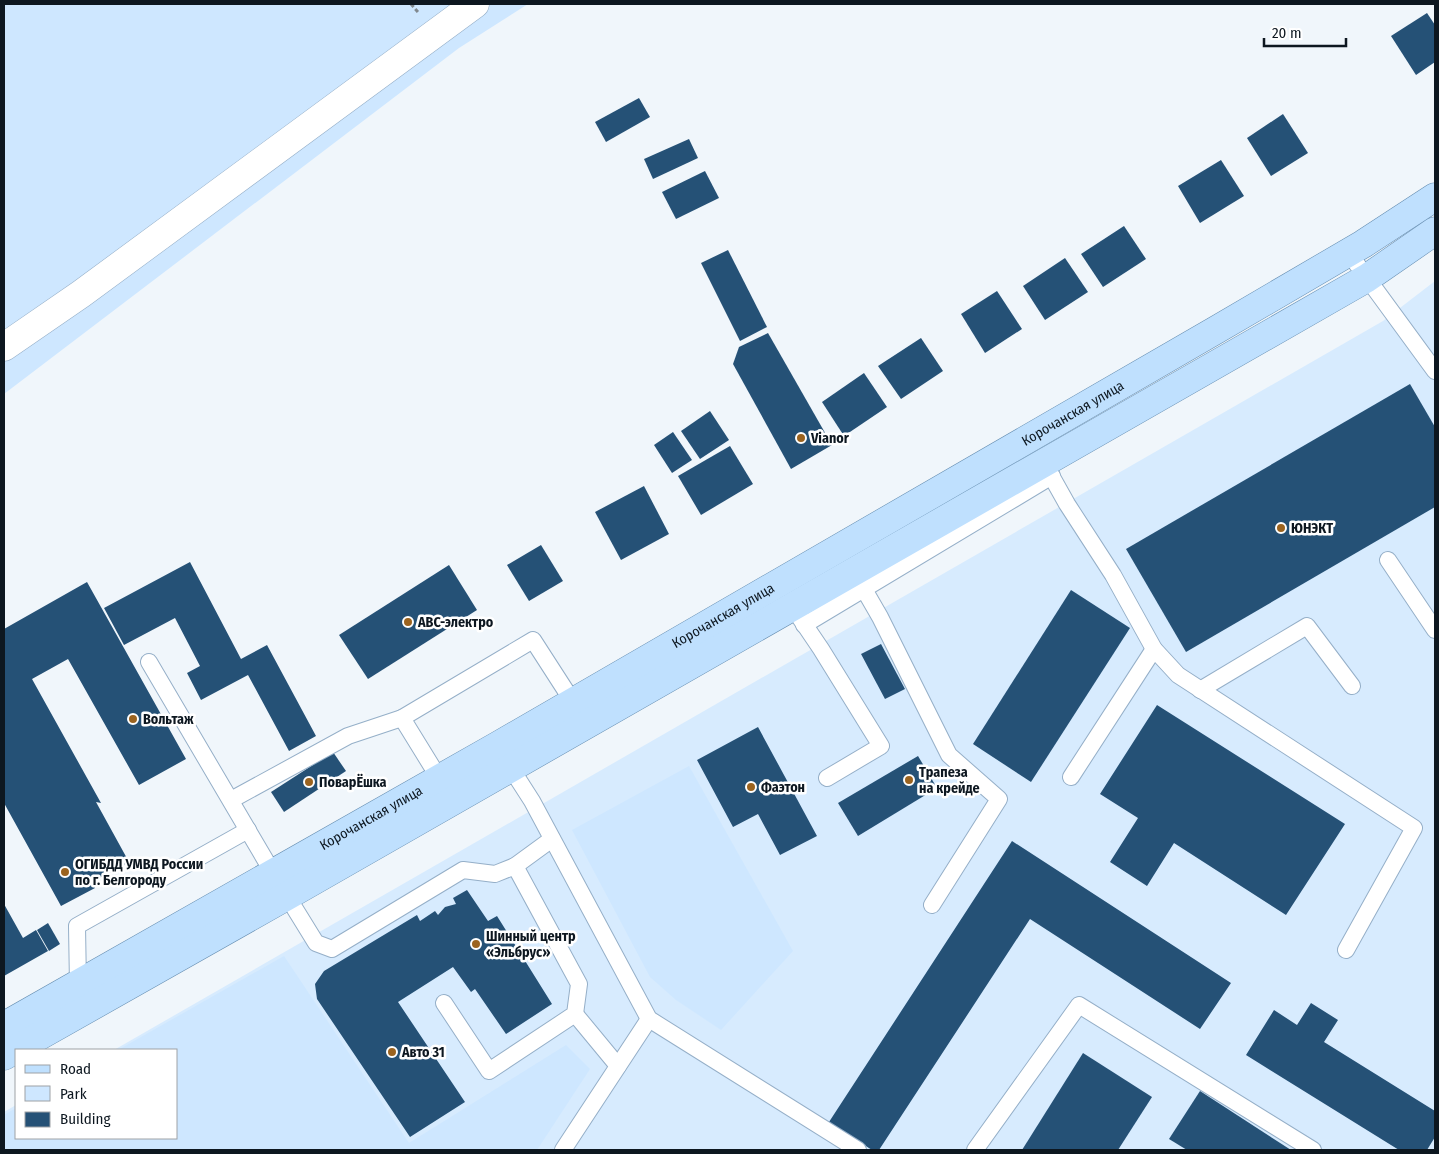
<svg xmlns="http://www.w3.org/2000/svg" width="1439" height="1154" font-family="'Fira Sans Condensed',sans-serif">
	<rect width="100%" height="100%" fill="#f0f6fb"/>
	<polygon fill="#d7ebfe" points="1435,281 1435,1150 4,1150 4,1112 16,1105 16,1138 176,1138 176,1050 114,1050 1383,321"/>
	<g fill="#cee7ff">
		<polygon points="4,4 528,4 459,48 4,394"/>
		<polygon points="689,766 793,951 721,1030 676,1000 650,977 572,830"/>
		<polygon points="284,956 409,1143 566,1045 590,1069 537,1150 4,1150 4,1115 16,1108 16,1138 176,1138 176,1050 118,1050"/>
	</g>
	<g fill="#255176">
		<polygon points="1427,13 1435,25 1435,62 1416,75 1391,36"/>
		<polygon points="639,98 650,117 606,142 595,122"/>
		<polygon points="1283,114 1308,153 1271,176 1247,138"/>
		<polygon points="689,139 698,158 653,179 644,159"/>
		<polygon points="1221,160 1244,196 1200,223 1178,186"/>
		<polygon points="705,171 719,198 676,219 662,192"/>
		<polygon points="1124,226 1146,259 1103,287 1081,254"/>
		<polygon points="728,250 767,327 740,341 701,263"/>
		<polygon points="1065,258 1088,292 1045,320 1023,286"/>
		<polygon points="997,291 1022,329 985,353 961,314"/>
		<polygon points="768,333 832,445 791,469 733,364 739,347"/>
		<polygon points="921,338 943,371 901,399 878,366"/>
		<polygon points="864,373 887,407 844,436 822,402"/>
		<polygon points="1410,384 1435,427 1435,507 1186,652 1126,549"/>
		<polygon points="710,411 729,440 700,459 681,431"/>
		<polygon points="673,432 692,460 672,473 654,445"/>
		<polygon points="730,446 753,484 701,515 678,476"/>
		<polygon points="644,486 669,534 621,560 595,512"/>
		<polygon points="541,545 563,581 529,601 507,565"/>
		<polygon points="190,562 241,659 267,645 316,736 289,751 248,675 201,700 187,673 200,666 175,618 124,645 104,608"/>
		<polygon points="449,565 477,610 368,679 339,635"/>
		<polygon points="87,582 186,759 139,785 68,659 32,679 101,803 96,802 129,862 92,882 95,888 61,906 4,803 4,629"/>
		<polygon points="1071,590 1130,628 1031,782 973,744"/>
		<polygon points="881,644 905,689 885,699 861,654"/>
		<polygon points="1157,705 1345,824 1286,915 1174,843 1147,886 1110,862 1138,818 1100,794"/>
		<polygon points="758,727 817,836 780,855 758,814 733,827 697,760"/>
		<polygon points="333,752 346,771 284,812 271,792"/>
		<polygon points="918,756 937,788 858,836 838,803"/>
		<polygon points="1012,841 1231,983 1200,1029 1030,919 879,1150 872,1150 829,1122"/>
		<polygon points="467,890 488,921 497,916 552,1004 506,1034 475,989 471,992 453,967 398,1002 465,1102 410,1137 317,999 315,984 324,971 417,915 420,921 435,911 438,915 445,907 456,904 453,898"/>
		<polygon points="4,904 23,938 36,930 48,951 4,976"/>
		<polygon points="48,923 60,944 49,951 37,930"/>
		<polygon points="1311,1003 1338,1020 1324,1042 1435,1111 1435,1137 1427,1150 1399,1150 1246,1055 1274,1010 1297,1025"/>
		<polygon points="1083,1053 1152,1097 1118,1150 1022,1150"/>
		<polygon points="1200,1091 1291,1150 1187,1150 1169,1139"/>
	</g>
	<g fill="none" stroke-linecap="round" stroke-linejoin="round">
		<defs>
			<g id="lane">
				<polyline points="1348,252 1435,371"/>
				<polyline points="1044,463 1067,504 1113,575 1154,649 1178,675 1414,828 1346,950"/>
				<polyline points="1388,560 1435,630"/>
				<polyline points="854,572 880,617 949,755 999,799 932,905"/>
				<polyline points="798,615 821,649 881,746 827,778"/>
				<polyline points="804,625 1052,476"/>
				<polyline points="149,662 273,873"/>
				<polyline points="1200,690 1307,626 1352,686"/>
				<polyline points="507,762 532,801 649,1019 858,1150"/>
				<polyline points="1071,777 1154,649"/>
				<polyline points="439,778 402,718 533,640 573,702"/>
				<polyline points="231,800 348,736 402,718"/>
				<polyline points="515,866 552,839"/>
				<polyline points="287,896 316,943 332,949 463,870 495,874 515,866 579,984 575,1014 489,1071 444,1003"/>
				<polyline points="78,985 77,926 248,830"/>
				<polyline points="575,1014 618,1066"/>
				<polyline points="563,1150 649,1019"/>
				<polyline points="975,1150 1079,1005 1313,1150"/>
			</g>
			<polyline id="street" points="4,347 81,294 475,4"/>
			<g id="primary">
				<path id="s1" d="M4,1026L497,746L1216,330L1363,244L1435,197"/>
				<polyline points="4,1056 287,896 1367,278 1435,231"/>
			</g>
		</defs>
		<use href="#lane" stroke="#95afc8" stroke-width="18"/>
		<use href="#street" stroke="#95afc8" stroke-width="29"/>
		<use href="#primary" stroke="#658db0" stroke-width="29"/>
		<polyline stroke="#81898f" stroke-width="3" stroke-dasharray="4 2.5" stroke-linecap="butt" points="411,4 418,12"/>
		<use href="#lane" stroke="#fff" stroke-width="16"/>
		<use href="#street" stroke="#fff" stroke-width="28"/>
		<use href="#primary" stroke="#bfe0fe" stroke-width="28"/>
	</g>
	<g fill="#9b631f" stroke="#fff" stroke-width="2">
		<circle cx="801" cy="438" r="5"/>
		<circle cx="1281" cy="528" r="5"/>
		<circle cx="408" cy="622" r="5"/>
		<circle cx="133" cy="719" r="5"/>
		<circle cx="909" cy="780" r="5"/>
		<circle cx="309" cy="782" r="5"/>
		<circle cx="751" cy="787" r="5"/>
		<circle cx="65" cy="872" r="5"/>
		<circle cx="476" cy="944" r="5"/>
		<circle cx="392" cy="1052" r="5"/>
	</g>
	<g text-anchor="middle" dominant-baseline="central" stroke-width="5" stroke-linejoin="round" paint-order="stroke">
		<g font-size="14" fill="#0d1720" stroke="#fff">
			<text stroke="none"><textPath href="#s1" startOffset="1232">Корочанская улица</textPath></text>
			<text stroke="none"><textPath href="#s1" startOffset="828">Корочанская улица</textPath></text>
			<text stroke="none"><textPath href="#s1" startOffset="422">Корочанская улица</textPath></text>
		</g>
		<g font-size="14" font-weight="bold" fill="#0d1720" stroke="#fff" text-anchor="start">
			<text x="811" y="438">Vianor</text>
			<text x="1291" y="528">ЮНЭКТ</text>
			<text x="418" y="622">АВС-электро</text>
			<text x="143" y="719">Вольтаж</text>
			<text x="919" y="772">Трапеза<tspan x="919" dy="16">на крейде</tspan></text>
			<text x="319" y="782">ПоварЁшка</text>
			<text x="761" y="787">Фаэтон</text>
			<text x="75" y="864">ОГИБДД УМВД России<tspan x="75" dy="16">по г. Белгороду</tspan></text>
			<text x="486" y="936">Шинный центр<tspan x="486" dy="16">«Эльбрус»</tspan></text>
			<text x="402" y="1052">Авто 31</text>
		</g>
	</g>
	<rect width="1439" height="1154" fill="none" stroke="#0d1720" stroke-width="10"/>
	<rect x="15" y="1049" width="162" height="90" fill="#ffffff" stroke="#9ea2a6"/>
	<rect x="25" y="1065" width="25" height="8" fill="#bfe0fe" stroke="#9ea2a6"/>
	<text x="60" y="1074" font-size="15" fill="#0d1720">Road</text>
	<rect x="25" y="1086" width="25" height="15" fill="#cee7ff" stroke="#9ea2a6"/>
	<text x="60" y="1099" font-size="15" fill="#0d1720">Park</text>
	<rect x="25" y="1112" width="25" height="15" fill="#255176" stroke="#9ea2a6"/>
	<text x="60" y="1124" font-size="15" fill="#0d1720">Building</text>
	<path d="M1264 38v8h82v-8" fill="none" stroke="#0d1720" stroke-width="2.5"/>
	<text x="1272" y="38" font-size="15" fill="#0d1720" stroke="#ffffff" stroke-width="4" paint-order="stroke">20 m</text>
</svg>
